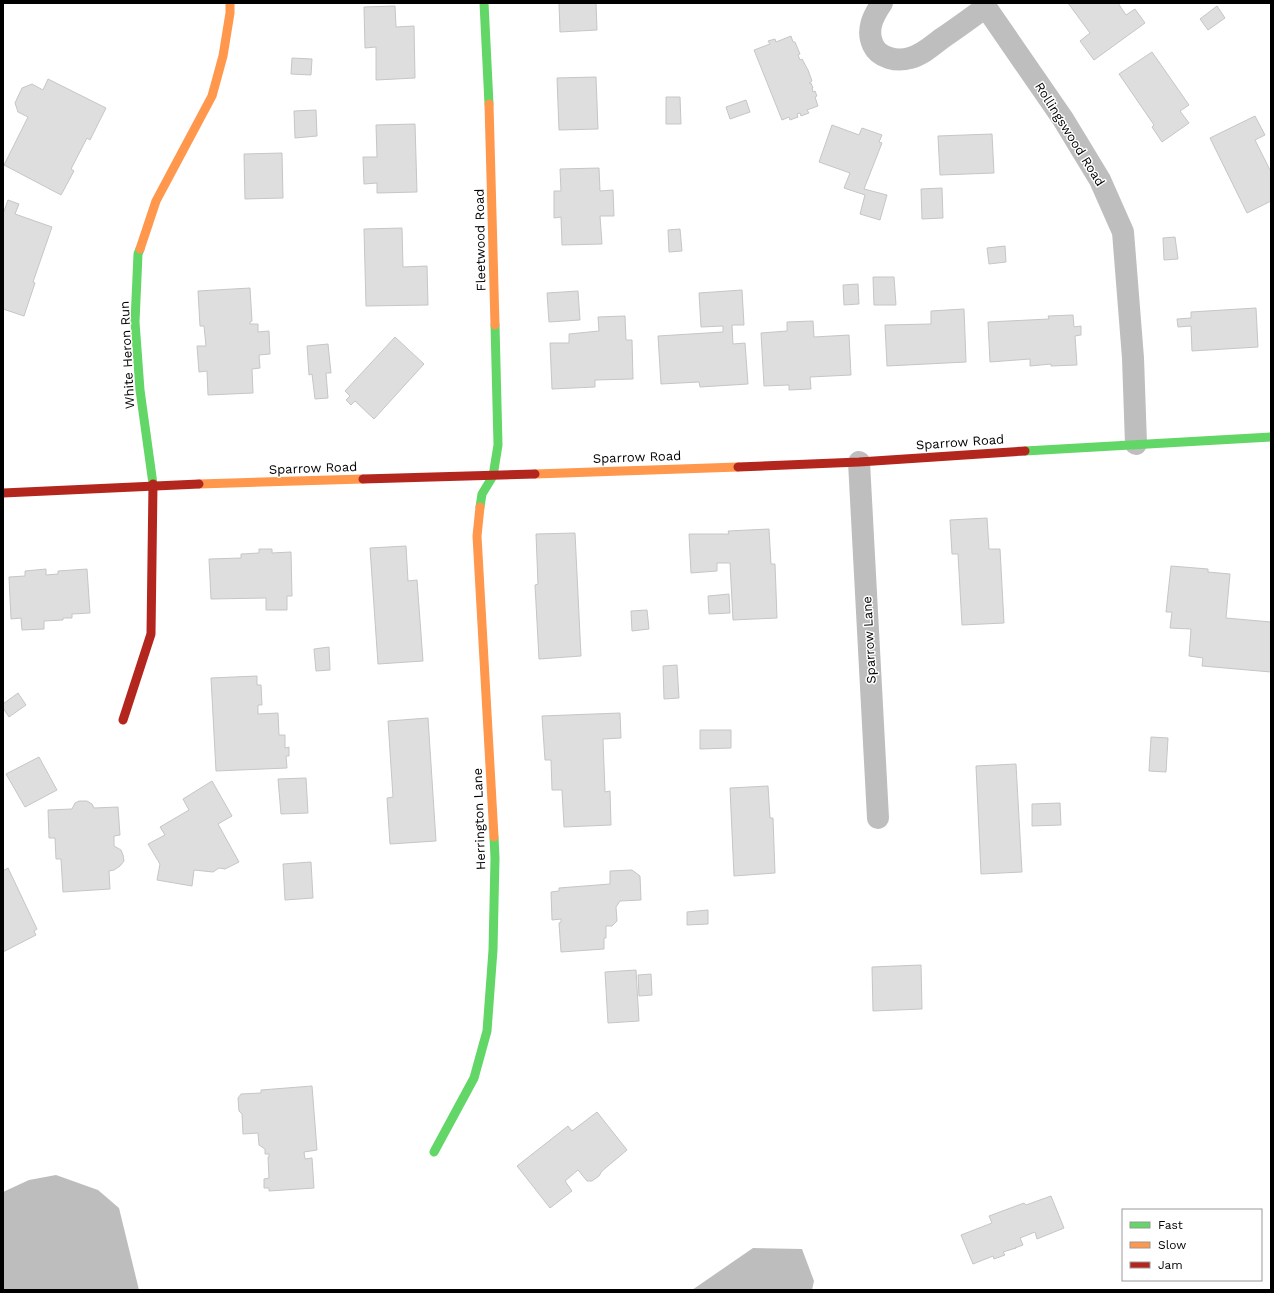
<svg xmlns="http://www.w3.org/2000/svg" width="1274" height="1293" font-family="'Work Sans',sans-serif">
	<rect width="100%" height="100%" fill="#fff"/>
	<g fill="#bdbdbd">
		<polygon points="56,1175 98,1190 119,1208 139,1290 3,1290 3,1192 29,1180"/>
		<polygon points="753,1248 802,1249 814,1281 812,1290 692,1290"/>
	</g>
	<g fill="#dedede" stroke="#c6c6c6">
		<polygon points="559,3 596,3 597,30 560,32"/>
		<polygon points="1068,3 1118,3 1126,15 1135,9 1145,23 1094,60 1080,41 1090,33"/>
		<polygon points="395,6 396,27 414,26 415,78 376,80 376,47 365,48 364,7"/>
		<polygon points="1217,6 1225,18 1208,30 1200,19"/>
		<polygon points="791,36 793,42 795,42 800,54 798,55 800,60 802,59 808,70 812,81 809,83 811,83 813,88 812,88 813,92 815,91 817,96 815,97 818,106 807,110 809,113 801,116 800,113 797,114 798,117 790,120 789,117 782,120 754,50 770,44 768,41 775,39 776,42"/>
		<polygon points="1152,52 1189,105 1180,111 1189,123 1162,142 1152,127 1154,125 1119,74"/>
		<polygon points="292,58 312,59 311,75 291,74"/>
		<polygon points="596,77 598,129 559,130 557,78"/>
		<polygon points="48,79 106,108 90,140 87,138 71,169 74,171 61,195 4,165 28,117 18,112 15,103 22,88 32,84 43,90"/>
		<polygon points="666,97 680,97 681,124 666,124"/>
		<polygon points="746,100 750,112 730,119 726,107"/>
		<polygon points="316,110 317,136 295,138 294,111"/>
		<polygon points="1255,116 1265,135 1255,140 1270,170 1271,169 1271,201 1247,213 1210,138"/>
		<polygon points="415,124 417,192 377,193 377,183 364,184 363,157 377,157 376,125"/>
		<polygon points="832,125 859,135 862,128 882,135 879,142 882,143 864,189 887,195 880,220 860,214 865,195 844,188 850,173 819,162"/>
		<polygon points="992,134 994,173 940,175 938,136"/>
		<polygon points="282,153 283,198 245,199 244,154"/>
		<polygon points="599,168 600,191 613,190 614,216 600,216 602,244 562,245 561,217 554,218 554,191 561,191 560,169"/>
		<polygon points="942,188 943,218 922,219 921,189"/>
		<polygon points="8,200 19,204 15,214 52,227 33,282 35,283 24,316 3,309 3,214"/>
		<polygon points="402,228 403,267 427,266 428,305 366,306 364,229"/>
		<polygon points="680,229 682,251 669,252 668,230"/>
		<polygon points="1175,237 1178,259 1164,260 1163,238"/>
		<polygon points="1005,246 1006,262 989,264 987,248"/>
		<polygon points="873,277 894,277 896,305 874,305"/>
		<polygon points="858,284 859,304 844,305 843,285"/>
		<polygon points="250,288 252,321 250,322 250,324 258,324 258,332 269,331 270,354 259,355 260,368 252,369 253,393 208,395 207,371 199,372 197,346 206,346 204,326 200,326 198,291"/>
		<polygon points="742,290 744,325 732,325 733,344 745,343 748,384 700,387 699,382 661,384 658,336 723,332 723,326 701,327 699,293"/>
		<polygon points="578,291 580,320 549,322 547,293"/>
		<polygon points="1256,308 1258,347 1192,351 1191,326 1178,327 1177,319 1191,318 1191,312"/>
		<polygon points="964,309 966,362 887,366 885,325 931,324 931,311"/>
		<polygon points="1073,315 1074,327 1081,326 1081,335 1075,336 1077,365 1051,366 1051,364 1030,366 1030,359 990,362 988,322 1049,319 1048,316"/>
		<polygon points="625,316 626,340 632,340 633,379 595,380 595,387 552,389 550,343 569,343 569,334 599,331 598,317"/>
		<polygon points="813,321 814,337 849,335 851,375 810,377 811,389 789,390 789,385 764,386 761,333 787,331 787,322"/>
		<polygon points="395,337 424,364 374,419 355,401 351,405 346,400 350,396 345,391"/>
		<polygon points="328,344 331,373 326,373 328,398 315,399 312,374 309,375 307,346"/>
		<polygon points="987,518 989,549 1000,549 1004,623 962,625 958,554 952,554 950,520"/>
		<polygon points="769,529 771,564 775,564 777,618 733,620 730,563 717,563 717,571 691,573 689,534 729,534 728,531"/>
		<polygon points="575,533 581,656 539,659 535,585 538,584 536,534"/>
		<polygon points="406,546 408,581 417,580 423,661 378,664 370,548"/>
		<polygon points="259,549 272,549 272,553 291,552 292,596 287,596 287,610 266,610 266,598 211,599 209,559 241,558 241,554 259,553"/>
		<polygon points="1171,566 1208,569 1208,572 1230,574 1226,618 1271,622 1271,672 1202,666 1203,658 1189,656 1191,629 1170,628 1172,612 1166,612"/>
		<polygon points="46,569 46,575 58,574 58,571 87,569 90,613 72,614 72,618 63,618 63,620 44,621 44,629 22,630 21,618 11,619 9,577 25,576 25,571"/>
		<polygon points="729,594 730,613 709,614 708,596"/>
		<polygon points="647,610 649,629 632,631 631,611"/>
		<polygon points="329,647 330,670 316,671 314,649"/>
		<polygon points="677,665 679,698 664,699 663,666"/>
		<polygon points="257,676 257,685 261,685 262,705 258,705 258,714 278,713 279,735 285,735 285,748 289,747 289,756 286,756 287,768 216,771 211,678"/>
		<polygon points="18,693 26,705 9,717 3,708 3,704"/>
		<polygon points="620,713 621,738 603,739 605,792 610,791 611,825 564,827 562,790 552,790 551,760 545,760 542,716"/>
		<polygon points="428,718 436,841 390,844 387,798 393,797 388,721"/>
		<polygon points="700,730 731,730 731,748 700,749"/>
		<polygon points="1151,737 1168,738 1166,772 1149,771"/>
		<polygon points="39,757 57,790 25,807 6,774"/>
		<polygon points="1016,764 1022,872 981,874 976,766"/>
		<polygon points="306,778 308,813 281,814 278,779"/>
		<polygon points="212,781 232,816 218,824 239,862 225,869 219,868 213,872 194,870 192,886 157,880 160,864 148,844 165,835 160,827 189,810 183,799"/>
		<polygon points="768,786 770,818 773,818 775,873 734,876 730,788"/>
		<polygon points="79,801 87,801 92,804 94,808 118,807 120,835 114,836 114,846 121,850 123,855 124,861 120,866 114,870 109,871 110,889 63,892 61,859 56,859 55,838 49,838 48,810 72,809 75,803"/>
		<polygon points="1060,803 1061,825 1032,826 1032,804"/>
		<polygon points="311,862 313,898 285,900 283,864"/>
		<polygon points="8,868 37,929 34,931 36,935 3,952 3,871"/>
		<polygon points="632,870 640,876 641,900 620,901 616,907 617,921 612,926 606,926 606,938 604,938 604,949 561,952 559,923 561,922 561,919 552,920 551,892 559,891 559,888 610,884 610,871"/>
		<polygon points="708,910 708,924 687,925 687,912"/>
		<polygon points="921,965 922,1009 873,1011 872,967"/>
		<polygon points="636,970 639,1021 608,1023 605,972"/>
		<polygon points="651,974 652,995 639,996 638,975"/>
		<polygon points="312,1086 317,1150 304,1152 305,1159 312,1158 314,1188 269,1191 269,1188 264,1188 264,1179 269,1178 268,1157 269,1157 269,1154 265,1154 265,1149 259,1145 258,1133 243,1134 242,1114 239,1111 238,1098 241,1094 261,1093 261,1090"/>
		<polygon points="597,1112 627,1150 602,1171 599,1176 592,1181 587,1181 578,1170 565,1181 572,1191 550,1208 517,1166 568,1126 572,1131"/>
		<polygon points="1051,1196 1064,1228 1037,1239 1035,1232 1020,1238 1023,1245 1015,1248 1016,1248 1003,1252 1005,1255 994,1259 993,1256 973,1264 961,1235 992,1223 989,1216 1024,1203 1026,1205"/>
	</g>
	<g fill="none" stroke-linecap="round" stroke-linejoin="round">
		<g stroke="#bebebe" stroke-width="22">
			<path d="M882,3C873,16 866,30 873,45C879,58 897,62 910,58C922,55 932,46 941,39C956,29 971,18 986,7"/>
			<polyline points="983,3 1063,119 1100,180 1123,232 1133,358 1136,444"/>
			<polyline points="859,462 878,818"/>
		</g>
		<g stroke="#63d668" stroke-width="9">
			<polyline points="484,3 489,104"/>
			<polyline points="140,249 138,254 135,322 140,390 153,484"/>
			<polyline points="1025,451 1271,437"/>
			<polyline points="480,507 482,494 493,476 498,445 495,325"/>
			<polyline points="434,1152 474,1078 487,1031 493,950 495,858 494,837"/>
		</g>
		<g stroke="#ff974d" stroke-width="9">
			<polyline points="489,104 495,325"/>
			<polyline points="140,249 156,201 212,96 223,56 230,13 230,3"/>
			<polyline points="535,474 738,467"/>
			<polyline points="199,484 363,479"/>
			<polyline points="480,507 477,536 494,837"/>
		</g>
		<g stroke="#b3261e" stroke-width="9">
			<polyline points="738,467 859,462 1025,451"/>
			<polyline points="363,479 535,474"/>
			<polyline points="3,493 199,484"/>
			<polyline points="123,720 151,634 153,484"/>
		</g>
	</g>
	<g text-anchor="middle" dominant-baseline="central" stroke-width="3" stroke-linejoin="round" paint-order="stroke">
		<g font-size="13" fill="#000" stroke="#fff">
			<text transform="translate(1070 134) rotate(58)">Rollingswood Road</text>
			<text transform="translate(480 240) rotate(-91)">Fleetwood Road</text>
			<text transform="translate(127 355) rotate(-93)">White Heron Run</text>
			<text transform="translate(960 442) rotate(-4)">Sparrow Road</text>
			<text transform="translate(637 457) rotate(-2)">Sparrow Road</text>
			<text transform="translate(313 468) rotate(-2)">Sparrow Road</text>
			<text transform="translate(869 640) rotate(-93)">Sparrow Lane</text>
			<text transform="translate(479 819) rotate(-92)">Herrington Lane</text>
		</g>
	</g>
	<rect width="1274" height="1293" fill="none" stroke="#000000" stroke-width="8"/>
	<rect x="1122" y="1209" width="140" height="72" fill="#ffffff" stroke="#999999"/>
	<rect x="1130" y="1222" width="20" height="6" fill="#63d668" stroke="#999999"/>
	<text x="1158" y="1229" font-size="12" fill="#000000">Fast</text>
	<rect x="1130" y="1242" width="20" height="6" fill="#ff974d" stroke="#999999"/>
	<text x="1158" y="1249" font-size="12" fill="#000000">Slow</text>
	<rect x="1130" y="1262" width="20" height="6" fill="#b3261e" stroke="#999999"/>
	<text x="1158" y="1269" font-size="12" fill="#000000">Jam</text>
</svg>
